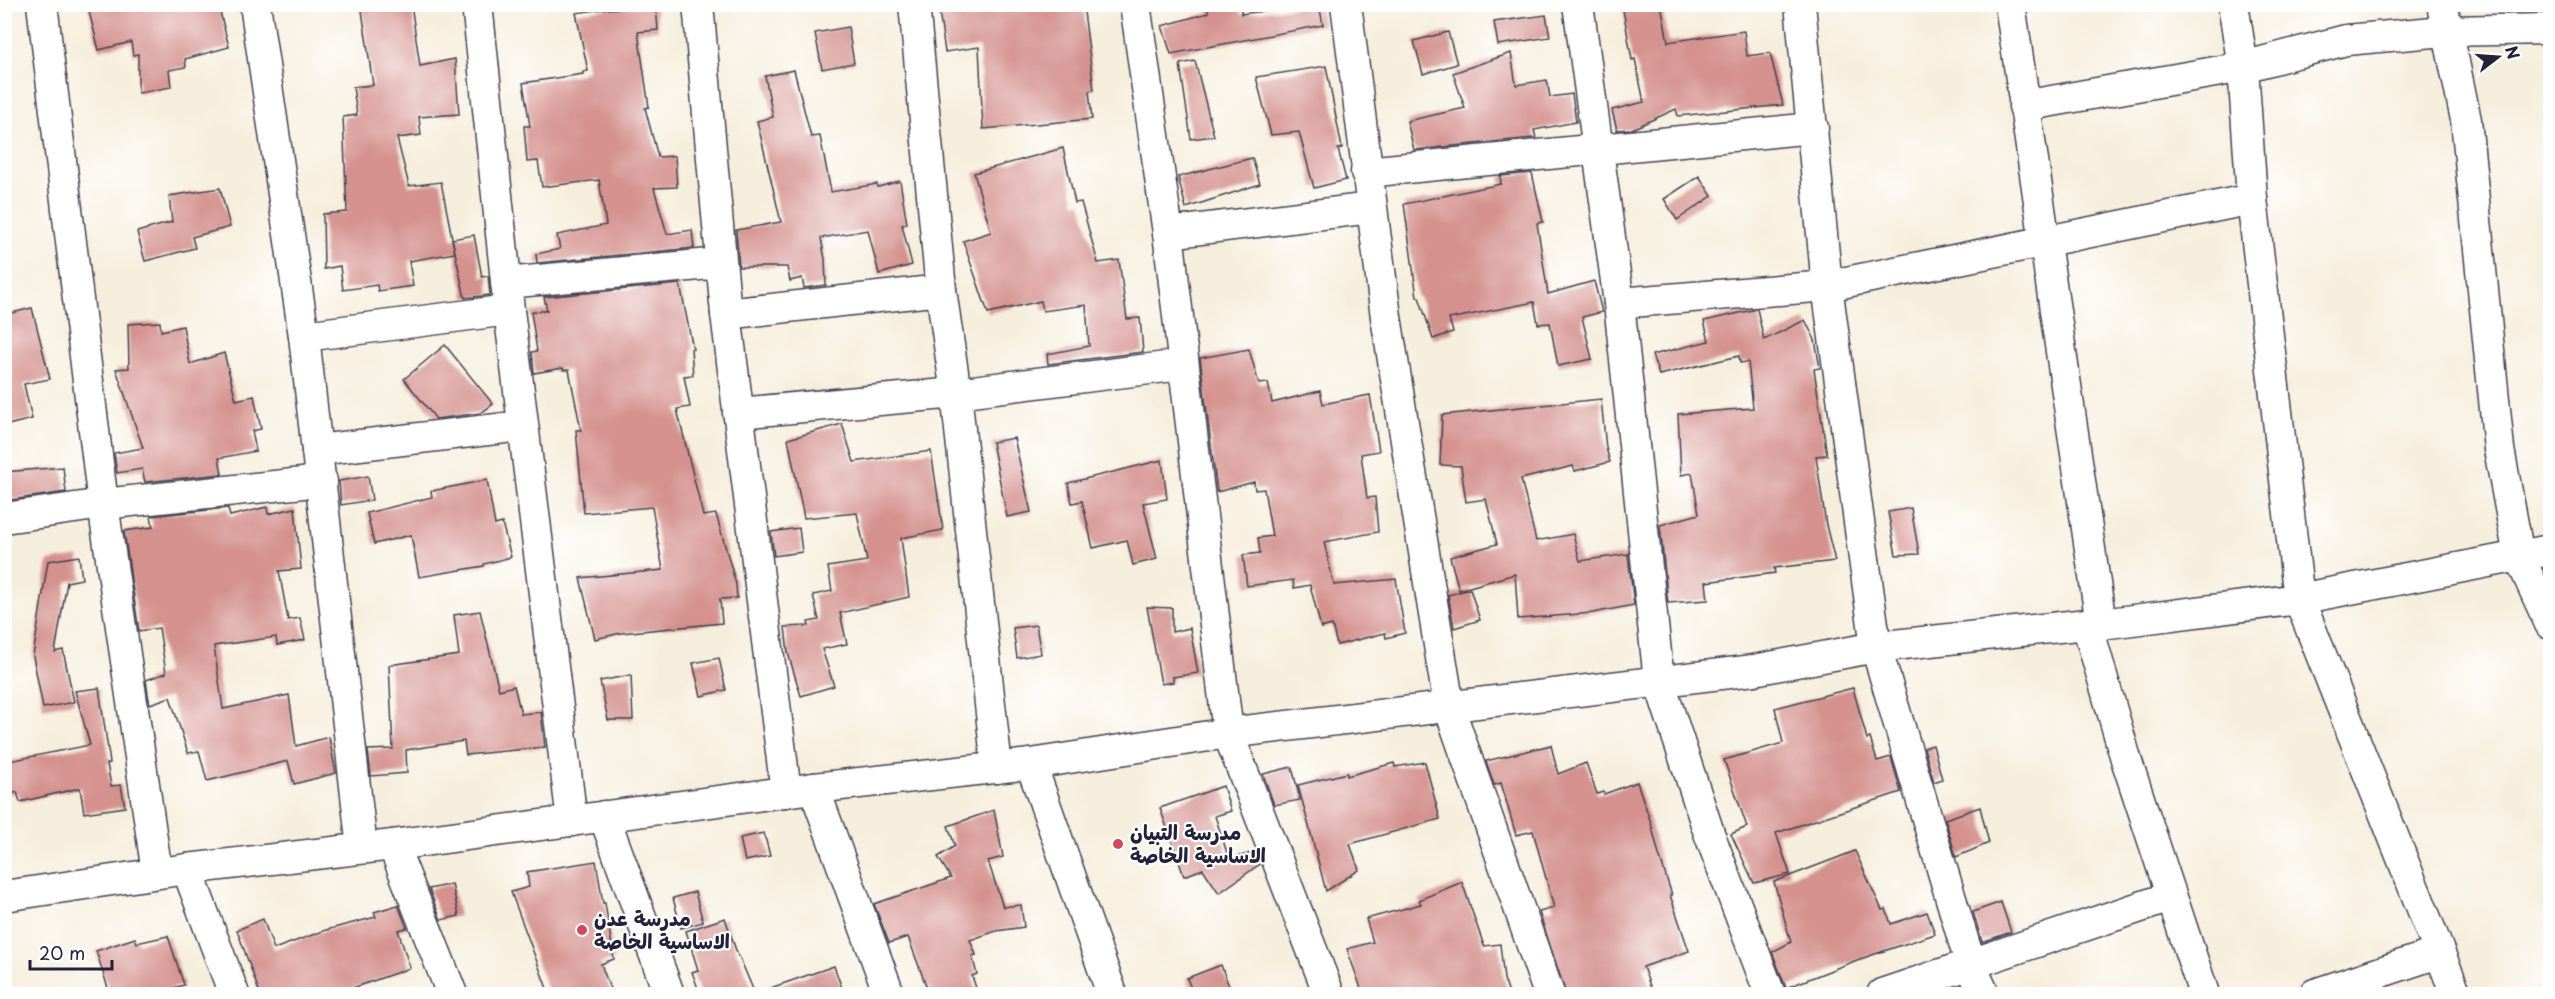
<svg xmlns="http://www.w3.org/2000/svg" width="2555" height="999" font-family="'Playpen Sans','Playpen Sans Arabic',sans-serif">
	<rect width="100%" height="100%" fill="#fff"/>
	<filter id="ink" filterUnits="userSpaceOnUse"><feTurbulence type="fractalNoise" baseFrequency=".0167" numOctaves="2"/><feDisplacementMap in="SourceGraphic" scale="12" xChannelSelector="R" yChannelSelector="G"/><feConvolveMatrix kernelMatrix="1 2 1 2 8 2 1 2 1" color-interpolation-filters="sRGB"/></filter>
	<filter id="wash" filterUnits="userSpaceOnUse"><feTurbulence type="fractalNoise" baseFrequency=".008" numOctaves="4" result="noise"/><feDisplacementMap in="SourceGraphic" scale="24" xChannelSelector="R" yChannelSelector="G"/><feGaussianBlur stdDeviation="1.35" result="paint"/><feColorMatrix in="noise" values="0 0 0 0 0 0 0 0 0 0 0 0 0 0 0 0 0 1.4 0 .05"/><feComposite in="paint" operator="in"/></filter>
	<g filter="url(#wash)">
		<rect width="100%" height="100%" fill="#f6eedc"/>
		<g id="blocks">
			<g fill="#d4918d">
				<polygon points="87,4 218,4 229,47 185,59 186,67 169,70 171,87 138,93 138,54 133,55 131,42 99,50"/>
				<polygon points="361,4 411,4 420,66 455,59 459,114 419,117 421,135 397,138 409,186 441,182 455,253 409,261 413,286 378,291 377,285 343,290 340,266 324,269 323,214 347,212 343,117 357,115 353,87 373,85"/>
				<polygon points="938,4 1083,4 1094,90 1089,91 1092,119 983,129 979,47 945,52"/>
				<polygon points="1208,4 1241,4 1241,14 1319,4 1323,25 1171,54 1162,26 1208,13"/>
				<polygon points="1622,4 1661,4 1668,42 1744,31 1747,56 1770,53 1783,105 1678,116 1676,109 1632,129 1617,130 1612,110 1644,102 1635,59 1632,60"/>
				<polygon points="656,5 658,30 638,32 649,107 645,108 658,157 675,156 677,187 654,188 667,234 692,230 694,248 537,263 536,254 560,249 557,235 606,225 599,180 542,187 538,161 527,162 524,126 530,126 523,83 583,74 583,72 588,71 576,13 609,8 609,9"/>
				<polygon points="1546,15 1550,37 1498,45 1494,22"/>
				<polygon points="848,27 854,63 822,69 815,33"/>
				<polygon points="1448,32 1457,64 1423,74 1414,41"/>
				<polygon points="1511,53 1516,85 1547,80 1550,97 1572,94 1576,122 1534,130 1536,138 1533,138 1414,150 1407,121 1465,108 1453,73"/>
				<polygon points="1195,61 1214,136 1191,139 1180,64"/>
				<polygon points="1326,66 1342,148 1338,149 1346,180 1314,188 1299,132 1271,135 1256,77"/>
				<polygon points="794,70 811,137 820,136 831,192 877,184 878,187 900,181 907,224 902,225 912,265 879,274 868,230 821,238 825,259 826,285 804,288 802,278 790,281 787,267 739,267 736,230 781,222 757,121 773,117 765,76"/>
				<polygon points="1063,148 1075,203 1081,202 1098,263 1119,260 1127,319 1140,318 1143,352 1048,364 1047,354 1089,346 1086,305 1043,311 1041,301 988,313 963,241 991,232 974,173"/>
				<polygon points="1252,158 1260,184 1186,208 1178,177"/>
				<polygon points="1532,173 1543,222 1537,223 1548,294 1594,281 1602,312 1582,317 1592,359 1558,366 1550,323 1538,324 1534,302 1449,319 1453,332 1433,339 1419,297 1417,297 1404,204 1501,184 1500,176"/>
				<polygon points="1699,176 1712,196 1677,220 1664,199"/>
				<polygon points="220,188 230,227 192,237 195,248 145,261 137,232 172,222 169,196"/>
				<polygon points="474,235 482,277 488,276 490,295 465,298 452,239"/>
				<polygon points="680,284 693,349 691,349 693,375 684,376 690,407 677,409 703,516 716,514 736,584 737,598 720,599 722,623 621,633 595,639 580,578 663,570 652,507 584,513 576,430 581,430 569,370 563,370 563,368 534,373 532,352 537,351 531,312 547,310 544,297"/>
				<polygon points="32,308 50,379 24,384 32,419 4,426 4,315"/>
				<polygon points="1757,309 1764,340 1805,320 1815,340 1820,368 1814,369 1827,455 1816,456 1826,525 1835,561 1774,568 1775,573 1706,582 1708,600 1668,603 1660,525 1699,514 1692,473 1681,475 1678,414 1753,408 1748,362 1740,363 1739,356 1659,375 1652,355 1709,341 1704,321"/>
				<polygon points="160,322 161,331 183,326 190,364 224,353 236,400 254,396 261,429 252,431 256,451 219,458 222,474 145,482 142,469 117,473 114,453 143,448 116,369 129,368 128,324"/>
				<polygon points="445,345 493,404 481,413 436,419 404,379"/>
				<polygon points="1249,349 1259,384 1268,383 1272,403 1320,391 1323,404 1370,395 1379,451 1361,454 1367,498 1375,497 1378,532 1324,542 1334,585 1396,579 1405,633 1386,638 1385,633 1337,645 1332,625 1321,628 1310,585 1294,588 1293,580 1247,586 1243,555 1260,553 1258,538 1272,536 1264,489 1255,490 1254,482 1217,492 1200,358"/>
				<polygon points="1601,399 1606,448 1610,462 1575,471 1573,466 1521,479 1536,541 1573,534 1580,561 1628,554 1634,605 1593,613 1518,619 1515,574 1459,590 1450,557 1497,544 1486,499 1466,502 1461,466 1440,465 1442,415"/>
				<polygon points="842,424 854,462 931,451 943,530 901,538 909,597 840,613 847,644 822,649 834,686 801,696 788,653 785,627 809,626 808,622 819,620 813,595 832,591 828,567 867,561 857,513 804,518 788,439"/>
				<polygon points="1014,438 1031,512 1007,517 992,442"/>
				<polygon points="1162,460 1167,499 1143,503 1157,559 1133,565 1127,540 1093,548 1082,501 1072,503 1068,483"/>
				<polygon points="63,467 66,492 4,501 4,472"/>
				<polygon points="368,476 372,500 341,505 339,481"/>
				<polygon points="487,480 495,525 502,523 511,557 484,564 484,566 419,577 411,535 374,544 367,513 432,497 431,491"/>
				<polygon points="267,507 268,514 295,508 301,569 279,571 288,620 300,618 305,640 277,645 276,637 214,646 223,709 289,695 296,746 329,737 336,773 294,784 288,761 207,781 199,751 188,753 170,697 150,704 149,700 146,680 166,673 159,628 139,631 124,531 153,527 151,516 228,508 230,516"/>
				<polygon points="1911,508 1919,554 1896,555 1888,512"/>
				<polygon points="799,528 802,552 774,556 771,532"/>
				<polygon points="79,556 82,579 67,582 55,652 63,650 74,702 43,708 33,656 48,561"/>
				<polygon points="1470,589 1480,620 1454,628 1448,595"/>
				<polygon points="1147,607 1172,608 1172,632 1190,628 1198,673 1173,677 1173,682 1161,684"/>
				<polygon points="480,611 499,690 514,686 521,714 541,712 545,747 466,755 464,741 406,750 407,773 371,776 368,750 393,749 389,665 459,655 454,615"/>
				<polygon points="1036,625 1041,654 1017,658 1013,628"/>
				<polygon points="719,658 726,690 701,696 693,663"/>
				<polygon points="631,675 633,720 608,720 600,681"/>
				<polygon points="99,688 110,763 107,764 111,786 121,785 125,807 84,813 80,788 20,802 17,792 4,796 4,762 90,745 75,691"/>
				<polygon points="1853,688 1867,739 1870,738 1877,761 1891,757 1901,792 1776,833 1790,874 1754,883 1731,834 1747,827 1724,760 1783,743 1775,708"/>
				<polygon points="1551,745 1558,774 1586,763 1597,794 1603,792 1604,794 1637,782 1651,823 1659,855 1672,895 1670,895 1689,951 1643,967 1653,994 1566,994 1539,912 1554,908 1533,831 1516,835 1501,783 1494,785 1486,761"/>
				<polygon points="1933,745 1942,779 1934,782 1924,748"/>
				<polygon points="1425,762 1440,819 1350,844 1359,870 1326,891 1298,785 1347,773 1347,776 1394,763 1395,767"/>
				<polygon points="1292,767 1300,800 1274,805 1263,774"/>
				<polygon points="1223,786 1231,811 1215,816 1229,859 1256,852 1260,864 1219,893 1203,869 1184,876 1160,808"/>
				<polygon points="1980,807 1989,843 1956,857 1945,819"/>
				<polygon points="994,810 1003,857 988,861 1003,907 1021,905 1024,927 996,931 970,940 976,955 972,956 977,974 972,976 978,994 932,994 930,987 927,988 908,937 889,943 874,904 951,878 938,857 955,846 948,826"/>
				<polygon points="764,833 770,856 745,861 740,838"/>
				<polygon points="1855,851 1882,910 1886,909 1891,924 1927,912 1935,934 1857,960 1786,988 1772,952 1791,942 1774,882"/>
				<polygon points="596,861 603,903 605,903 614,959 601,964 612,994 549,994 511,892 529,887 527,872"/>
				<polygon points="1462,882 1484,946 1500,944 1504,979 1509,994 1363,994 1347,949 1373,942 1366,919 1421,904 1419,900"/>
				<polygon points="452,884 459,916 441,920 429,889"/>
				<polygon points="695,892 703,922 681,928 673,898"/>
				<polygon points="2001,902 2011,932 1982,942 1973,912"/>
				<polygon points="398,905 407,928 398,930 410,968 350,989 352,994 260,994 237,930 263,919 274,949 326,930 376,917 374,912"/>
				<polygon points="725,918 738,956 739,956 755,994 700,994 692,972 698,970 686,931"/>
				<polygon points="168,936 184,985 153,994 110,994 96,951 135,938 137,943"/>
				<polygon points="1221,965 1232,994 1193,994 1187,978"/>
				<polygon points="834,966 844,994 763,994 762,991"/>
			</g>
		</g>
	</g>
	<g filter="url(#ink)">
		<use href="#blocks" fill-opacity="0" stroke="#424153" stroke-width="1.5"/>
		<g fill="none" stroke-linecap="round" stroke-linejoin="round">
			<defs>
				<g id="minor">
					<polyline points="42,4 103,504 157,873"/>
					<polyline points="255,4 304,336 362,848"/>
					<polyline points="477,4 509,310 572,821"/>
					<polyline points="698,4 726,314 786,792"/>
					<polyline points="914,4 941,290 956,393 997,768"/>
					<polyline points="1135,4 1168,233 1228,733 1329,994"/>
					<polyline points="1346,4 1386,317 1449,707 1549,994"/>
					<polyline points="1578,4 1619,303 1659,681 1709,833 1770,994"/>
					<polyline points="1800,4 1827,286 1876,647 1971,966 1984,994"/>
					<polyline points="2010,4 2101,624"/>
					<polyline points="2233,4 2243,67 2252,199 2299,599 2456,994"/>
					<polyline points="2442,4 2466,120 2499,449 2519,556 2550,624"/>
					<polyline points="2024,106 2243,67 2346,40 2445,31 2550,29"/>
					<polyline points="1366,172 1813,128"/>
					<polyline points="1168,233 1371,208"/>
					<polyline points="506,283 721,263"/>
					<polyline points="1619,303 1827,286 2252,199"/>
					<polyline points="726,314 941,290"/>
					<polyline points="304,336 509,310"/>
					<polyline points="738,413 956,393 1182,365"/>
					<polyline points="317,450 522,426"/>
					<polyline points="4,518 103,504 322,481"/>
					<polyline points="2087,624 2126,759 2204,994"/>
					<polyline points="1031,764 1112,994"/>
					<polyline points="814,788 889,994"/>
					<polyline points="604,816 669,994"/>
					<polyline points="393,845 452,994"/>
					<polyline points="187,869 234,994"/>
					<polyline points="4,896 187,869 393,845 814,788 1031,764 1228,733 1754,670 1876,647 2087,624 2101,624 2299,599 2550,550"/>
					<polyline points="1882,994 2170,897"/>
					<polyline points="2315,994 2438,953"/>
				</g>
			</defs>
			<use href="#minor" stroke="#424153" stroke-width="33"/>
			<use href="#minor" stroke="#fff" stroke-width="30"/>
		</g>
	</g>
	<g fill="#d1495b" stroke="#fff" stroke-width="2">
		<circle cx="1118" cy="844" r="6"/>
		<circle cx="582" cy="930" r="6"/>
	</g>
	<g text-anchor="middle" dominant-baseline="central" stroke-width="4.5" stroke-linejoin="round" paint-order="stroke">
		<g font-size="20" font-weight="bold" fill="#22223b" stroke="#fff" text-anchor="start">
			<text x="1130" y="832">مدرسة التبيان<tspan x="1130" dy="23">الاساسية الخاصة</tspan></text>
			<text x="594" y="918">مدرسة عدن<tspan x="594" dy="23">الاساسية الخاصة</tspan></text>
		</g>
	</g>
	<rect width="2555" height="999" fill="none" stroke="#fff" stroke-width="24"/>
	<g transform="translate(2498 57) rotate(73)" stroke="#ffffff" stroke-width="4.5" paint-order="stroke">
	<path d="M0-4.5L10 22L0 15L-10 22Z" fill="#22223b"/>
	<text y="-9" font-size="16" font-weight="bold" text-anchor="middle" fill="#22223b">N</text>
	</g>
	<path d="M30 960v9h82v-9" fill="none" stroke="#22223b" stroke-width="3"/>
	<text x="39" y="960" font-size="18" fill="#22223b" stroke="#ffffff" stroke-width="4.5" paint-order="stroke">20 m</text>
</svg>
